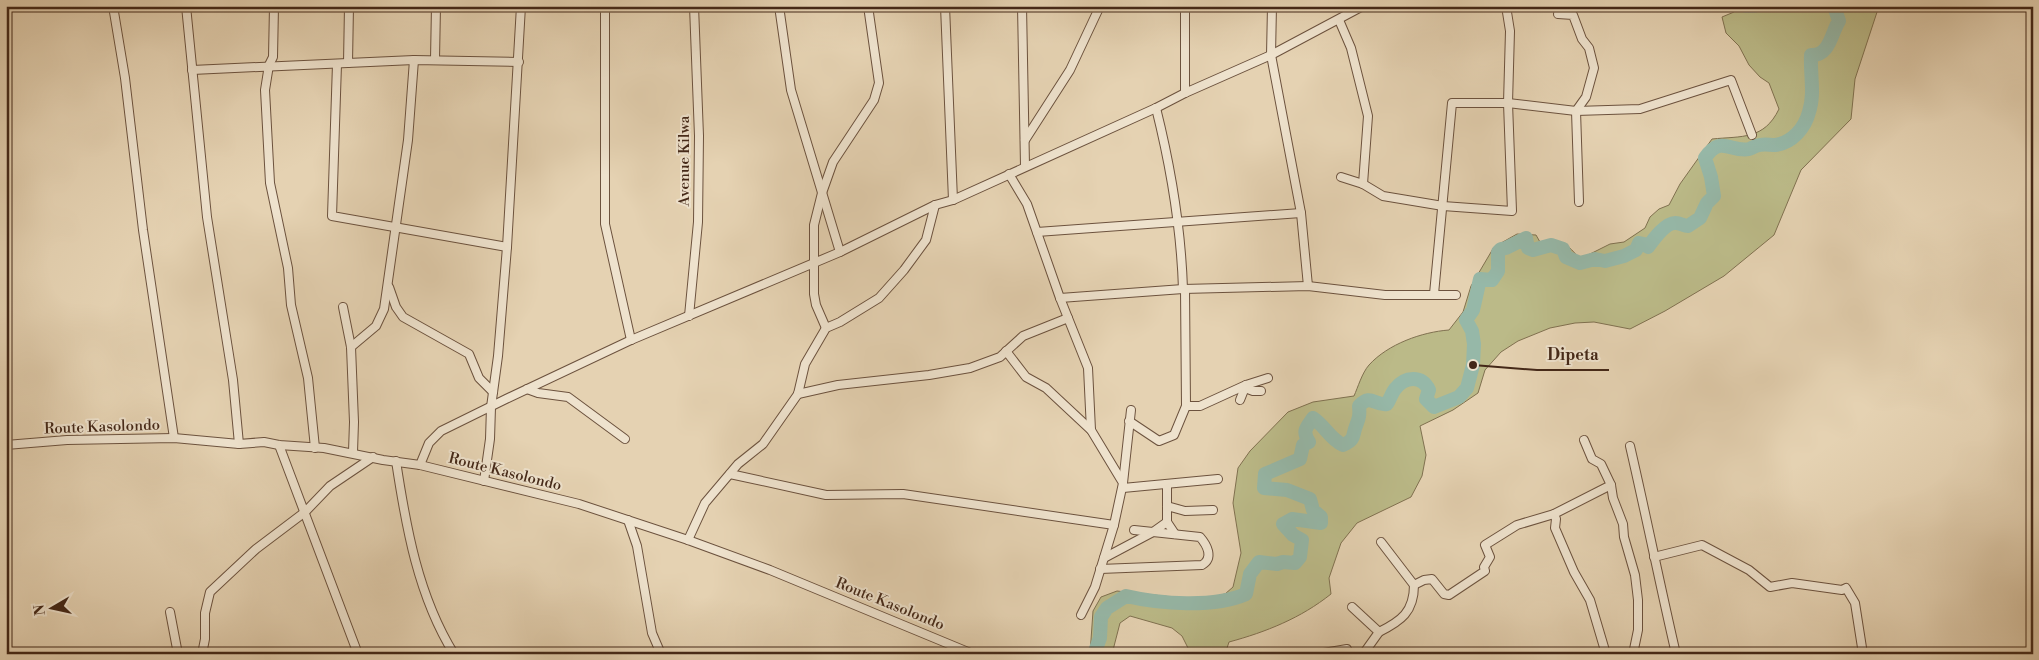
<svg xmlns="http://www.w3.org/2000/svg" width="2039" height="660" font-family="'Libre Bodoni',serif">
	<rect width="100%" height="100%" fill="#e5d2b2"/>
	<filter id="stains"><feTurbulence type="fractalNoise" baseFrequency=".004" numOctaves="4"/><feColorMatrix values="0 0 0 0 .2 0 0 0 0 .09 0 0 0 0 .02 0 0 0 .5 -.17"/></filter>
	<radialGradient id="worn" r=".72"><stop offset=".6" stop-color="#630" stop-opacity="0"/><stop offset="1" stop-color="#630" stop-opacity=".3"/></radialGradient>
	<path fill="#bbba88" stroke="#807150" d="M1734,6H1879L1855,79L1851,119L1801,170L1774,235L1724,276L1665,311L1630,329L1594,322L1575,323L1550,328L1518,341L1501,352L1485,370L1478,393L1453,410L1420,426L1426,455L1422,476L1411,497L1357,523L1341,543L1329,578L1331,594C1301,618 1266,632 1229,642L1225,654H1191L1182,636L1172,628L1130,616L1120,623L1112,654H1090L1093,611L1101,597L1117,591L1200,600L1225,594L1233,587L1241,553L1233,503L1238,468L1250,451L1288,412L1313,402L1354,396C1358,387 1362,373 1369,365C1388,344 1422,332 1449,330L1463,312L1471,286L1494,247L1517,234L1536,235L1540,242C1559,239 1566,242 1578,257L1586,256L1610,244L1624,242L1645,228L1650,217L1659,209L1669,205L1680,184L1712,139C1742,136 1764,140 1779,109L1769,83L1760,77L1749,65L1739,46L1726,33L1722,17L1734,12Z"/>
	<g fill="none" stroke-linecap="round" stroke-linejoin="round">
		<g stroke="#96b8a8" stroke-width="14">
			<polyline points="1746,6 1754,6"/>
			<path d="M1094,654L1100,638L1101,617L1107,608L1126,596C1160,604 1214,608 1246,594L1250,574L1259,562L1277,564L1283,562L1295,563L1300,557L1302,540L1293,535L1283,524L1292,519L1321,523V517L1313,510L1310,499L1287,490L1264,488L1265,474L1300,459L1303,445L1309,442C1302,431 1306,428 1313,418C1325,426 1330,439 1343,445C1356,439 1352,436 1356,426C1359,418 1360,415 1359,406C1371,393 1374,406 1387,404C1390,399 1392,393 1395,389C1405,376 1422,375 1429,390L1426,399L1434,407L1459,397L1467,388L1473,365L1474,344L1472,331L1466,320L1473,310L1480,279L1492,280L1498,271V252L1501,249L1506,248L1526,238L1528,248L1533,250L1551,245L1563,249L1566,257L1580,263L1595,259L1605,261L1624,256L1636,250L1639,243L1644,244L1648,247C1653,240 1666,222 1676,223C1680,223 1684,226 1688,226L1700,218L1707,203L1714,196L1711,177L1705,158C1721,134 1731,153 1749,149C1753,148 1756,145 1760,145C1765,144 1770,145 1775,145C1792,143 1805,128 1809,112C1815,94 1810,74 1811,55C1830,56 1831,33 1839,21L1834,6"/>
		</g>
		<defs>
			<g id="street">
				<polyline points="113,6 125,78 143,230 174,438"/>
				<polyline points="186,6 207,217 233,380 239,444"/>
				<polyline points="274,6 273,57 269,65 265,90 270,183 288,268 291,305 308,378 315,448"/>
				<polyline points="605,6 605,224 631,340"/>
				<polyline points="779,6 791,90 840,252"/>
				<polyline points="945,6 953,200"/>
				<polyline points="1022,6 1025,166"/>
				<polyline points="1272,6 1271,55 1301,213 1308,286"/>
				<polyline points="1558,14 1573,15 1582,39 1589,48 1594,68 1586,97 1576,111 1579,202"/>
				<polyline points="1339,20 1351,48 1368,116 1363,184"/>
				<polyline points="435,59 436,6"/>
				<polyline points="348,63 349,6"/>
				<polyline points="337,64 332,216 507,247"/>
				<polyline points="192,70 414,60 519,62"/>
				<polyline points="1185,93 1185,6"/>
				<path d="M1156,108C1171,168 1181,227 1183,289"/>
				<polyline points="1025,140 1070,70 1100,6"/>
				<polyline points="1009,174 1027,204 1060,298 1088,368 1091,430 1123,483 1114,525 1095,587 1081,615"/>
				<polyline points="1341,177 1363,184 1383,196 1443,206 1512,211 1508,103 1510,31 1506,6"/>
				<polyline points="1037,232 1301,213"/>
				<polyline points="389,287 396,307 403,317 469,354 479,378 493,392"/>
				<polyline points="1434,294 1452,103 1508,103 1576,111 1640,109 1731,80 1752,135"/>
				<polyline points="1060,298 1183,289 1308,286 1385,295 1456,295"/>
				<polyline points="343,307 351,347 354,422 353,452"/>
				<polyline points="689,316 698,222 699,136 694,6"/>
				<polyline points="826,328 816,305 814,294 814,225 822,193 833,162 874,100 879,83 868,6"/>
				<polyline points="351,347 376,326 384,309 408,140 414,60"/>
				<polyline points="1006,351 1026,377 1046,388 1091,430"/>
				<polyline points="1245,388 1253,391 1261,391"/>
				<polyline points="527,389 538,393 568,397 625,439"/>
				<polyline points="798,394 838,385 929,375 970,368 1000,357 1023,336 1068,318"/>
				<polyline points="1240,400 1246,385"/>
				<polyline points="1186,406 1200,406 1246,385 1268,378"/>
				<polyline points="1129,421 1159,441 1174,435 1186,406 1185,289"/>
				<polyline points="6,445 67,440 174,438 239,444 264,442 279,445 324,448 383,460 420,465 579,504 688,540 770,570 973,654"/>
				<polyline points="279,445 358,654"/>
				<path d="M1630,446C1646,515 1660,585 1676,654"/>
				<path d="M396,461C406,527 418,596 454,654"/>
				<polyline points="420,465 429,443 441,431 506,399 631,340 840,252 935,205 953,200 1156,108 1185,93 1271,55 1363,6"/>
				<polyline points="730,474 826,495 903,494 1114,525"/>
				<polyline points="484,481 490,439 491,407 498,356 507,247 521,6"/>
				<polyline points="1123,483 1131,410"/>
				<polyline points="1167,484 1167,522 1175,534"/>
				<polyline points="1611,485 1613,498 1623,524 1624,537 1635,575 1638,600 1638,630 1633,654"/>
				<polyline points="1123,488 1218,479"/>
				<polyline points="1167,506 1185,511 1213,510"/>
				<polyline points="1554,514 1556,519 1555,528 1574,572 1590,600 1606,654"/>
				<polyline points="628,520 637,546 652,633 661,654"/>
				<polyline points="688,540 705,503 738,464 763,444 798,394 805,364 826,328 840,322 879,298 904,270 926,240 935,205"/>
				<polyline points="1381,542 1414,585 1424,580 1432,579 1444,594 1449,595 1485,571 1484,567 1490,557 1485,545 1517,525 1554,514 1611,485 1601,464 1592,459 1584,440"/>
				<polyline points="1654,557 1702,545 1749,570 1770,587 1792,583 1842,590 1846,588 1855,603 1863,654"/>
				<polyline points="1104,558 1153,532 1167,522"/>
				<path d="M1100,569L1202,565C1214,558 1207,545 1200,537L1134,530"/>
				<path d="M1352,607L1379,632C1401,621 1414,612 1414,585"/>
				<polyline points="170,612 178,654"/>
				<polyline points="1364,653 1379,632"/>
				<polyline points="202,654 205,639 205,613 210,592 256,549 305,512 330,486 373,457"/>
				<polyline points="1318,654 1347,649 1349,654 1365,654"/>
			</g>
		</defs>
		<use href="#street" stroke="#6c523e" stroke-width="10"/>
		<use href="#street" stroke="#eee2cd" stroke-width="8"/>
	</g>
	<g text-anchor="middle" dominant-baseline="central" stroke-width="4" stroke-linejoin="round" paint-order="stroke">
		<g font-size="15" fill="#442818" stroke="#eee2cd">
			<text transform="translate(684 161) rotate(-90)">Avenue Kilwa</text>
			<text transform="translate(102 427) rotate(-2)">Route Kasolondo</text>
			<text transform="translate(505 472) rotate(14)">Route Kasolondo</text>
			<text transform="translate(890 604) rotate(22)">Route Kasolondo</text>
		</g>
	</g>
	<path fill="none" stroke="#442818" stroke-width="2" d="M1473 365L1537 370H1609"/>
	<circle fill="#442818" stroke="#eee2cd" stroke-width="2" cx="1473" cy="365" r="5"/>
	<g font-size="16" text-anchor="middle" font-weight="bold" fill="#442818" stroke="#eee2cd" stroke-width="4" stroke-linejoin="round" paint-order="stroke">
		<text x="1573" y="360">Dipeta</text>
	</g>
	<rect width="2039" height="660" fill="none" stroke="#e5d2b2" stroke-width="25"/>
	<rect x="8" y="8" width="2024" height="645" fill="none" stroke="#442818" stroke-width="2.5"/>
	<rect x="12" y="12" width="2014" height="635" fill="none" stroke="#442818"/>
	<g transform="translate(52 608) rotate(261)" stroke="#eee2cd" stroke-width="4" paint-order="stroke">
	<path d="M0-4L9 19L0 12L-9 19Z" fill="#442818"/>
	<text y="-8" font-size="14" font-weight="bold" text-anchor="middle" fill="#442818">N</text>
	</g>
	<rect width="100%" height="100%" filter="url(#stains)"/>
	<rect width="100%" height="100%" fill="url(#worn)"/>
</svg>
